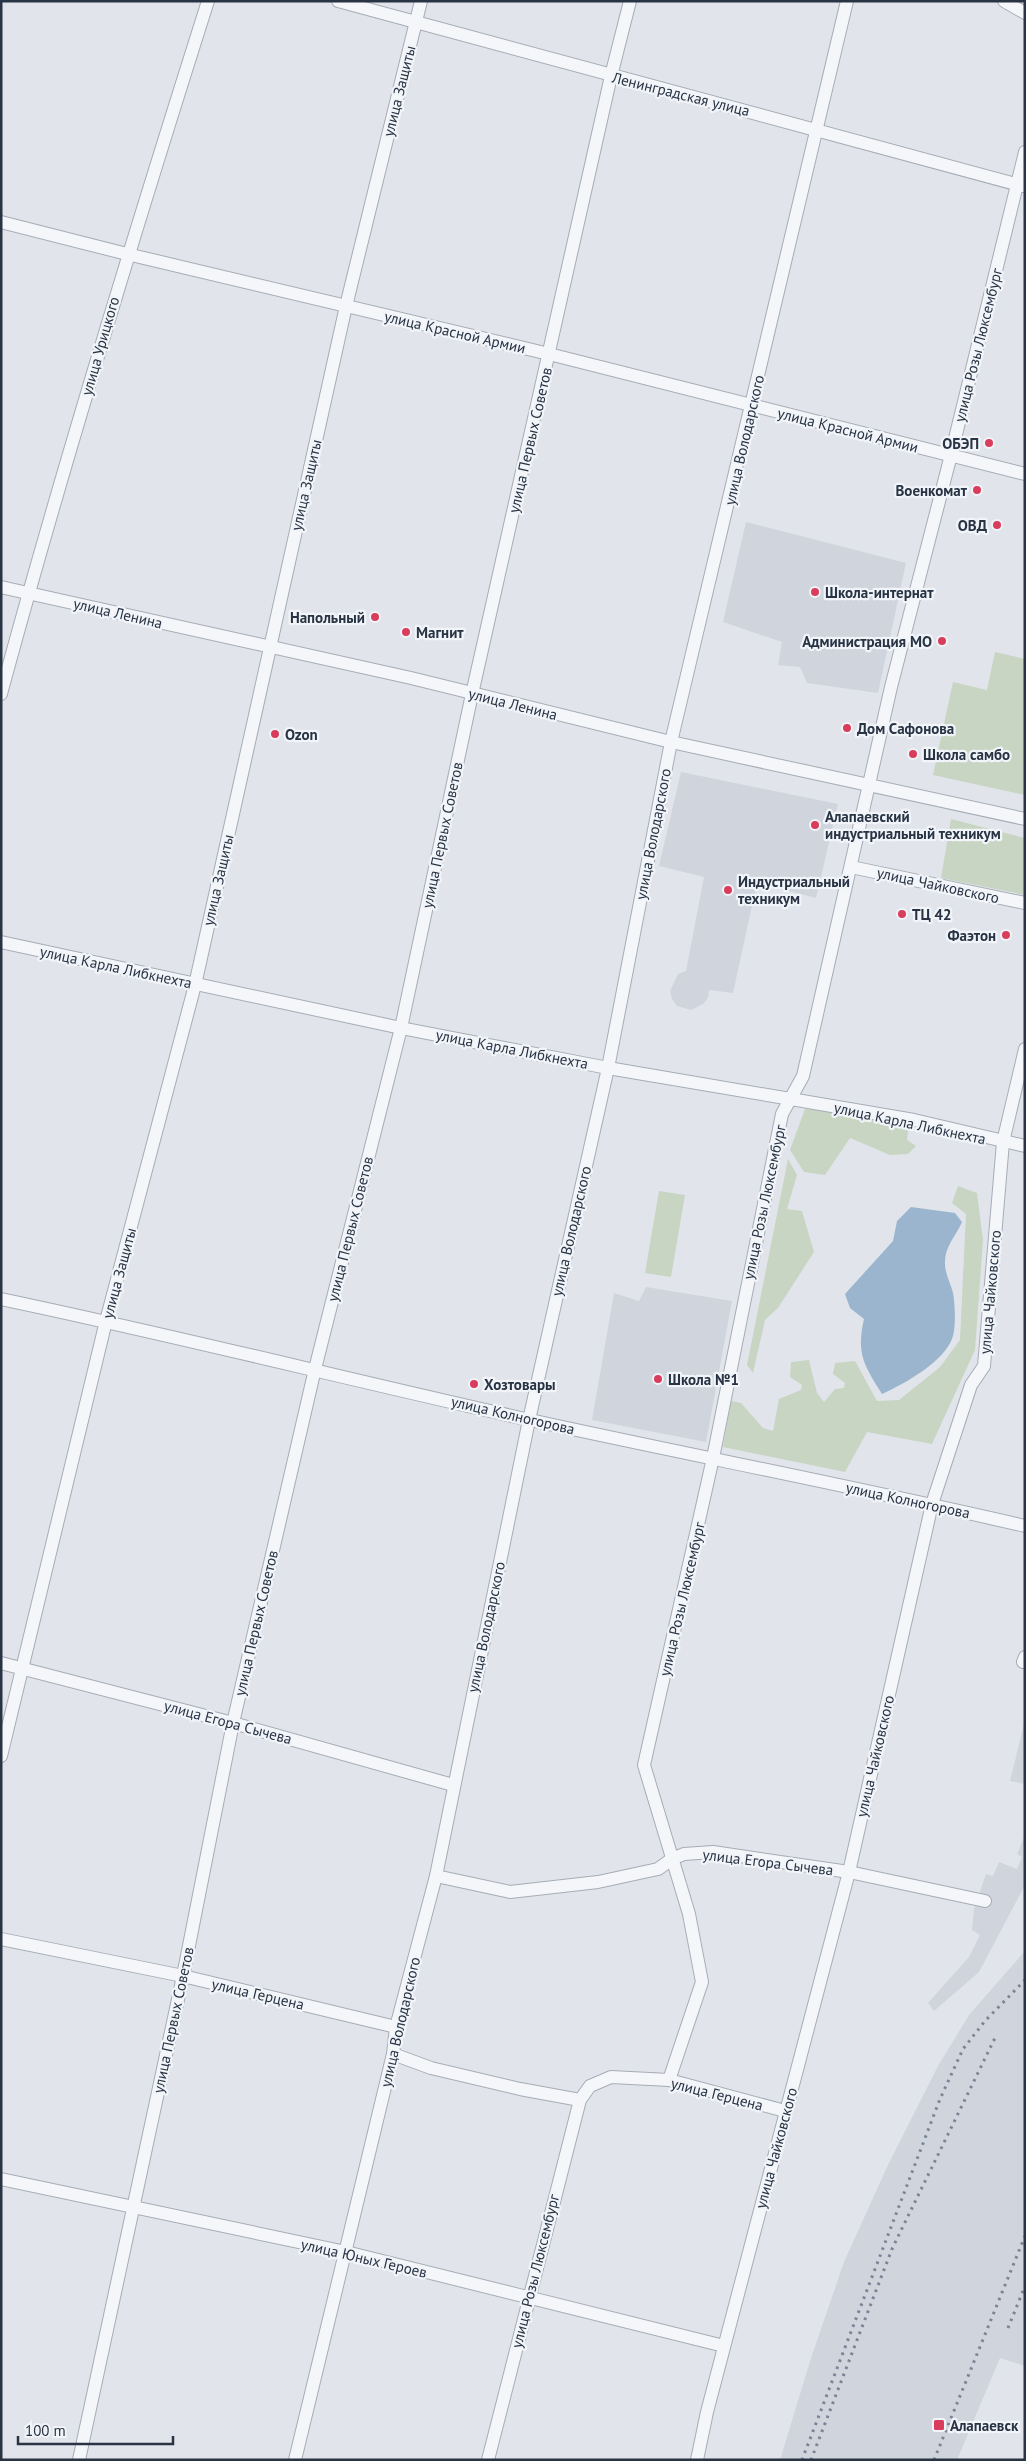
<svg xmlns="http://www.w3.org/2000/svg" width="1026" height="2461" font-family="'PT Sans',sans-serif">
	<rect width="100%" height="100%" fill="#e1e5eb"/>
	<g fill="#cfd4dd">
		<polygon points="746,522 906,563 878,693 807,683 800,667 778,665 782,642 723,622"/>
		<polygon points="681,772 838,804 816,898 757,883 733,993 709,990 708,998 703,1004 691,1010 677,1006 672,999 670,991 678,974 686,971 704,877 659,866"/>
		<polygon points="646,1287 732,1301 706,1442 592,1420 614,1293 639,1301"/>
		<polygon points="1025,1720 1025,1784 1010,1781"/>
		<polygon points="1025,1835 1025,1885 979,1972 934,2011 928,2003 969,1957 980,1935 972,1930 974,1909 986,1874 993,1876 999,1862 1017,1869 1022,1857 1017,1854"/>
		<polygon points="1025,1951 1025,2366 1000,2358 957,2460 780,2460 811,2358 844,2262 887,2167 938,2066 969,2015"/>
	</g>
	<g fill="#c7d5c2">
		<polygon points="995,652 1025,659 1025,795 933,775 953,682 987,690"/>
		<polygon points="951,819 1025,838 1025,895 941,878"/>
		<polygon points="805,1109 846,1112 909,1124 907,1140 916,1146 908,1154 890,1155 850,1138 825,1175 804,1172 790,1150"/>
		<polygon points="788,1159 797,1175 787,1209 802,1211 814,1252 778,1308 765,1320 753,1373 747,1365"/>
		<polygon points="958,1186 977,1193 983,1240 975,1350 932,1444 867,1432 845,1472 723,1447 731,1401 741,1403 763,1428 773,1431 779,1399 801,1390 802,1385 790,1377 791,1362 809,1360 817,1393 824,1402 835,1389 844,1388 845,1383 833,1374 835,1363 855,1361 877,1401 899,1400 940,1367 960,1340 966,1214 952,1203"/>
		<polygon points="659,1191 685,1195 671,1277 645,1273"/>
	</g>
	<path fill="#9ab5cd" d="M911,1207L955,1213L962,1222C956,1236 944,1247 945,1264C945,1274 951,1284 953,1293C955,1304 956,1325 953,1336C946,1361 904,1384 882,1394C864,1365 856,1354 864,1319L850,1308L845,1294L893,1241L897,1221Z"/>
	<g fill="none" stroke-linecap="round" stroke-linejoin="round">
		<defs>
			<g id="minor">
				<polyline points="338,1 1023,186"/>
				<polyline points="1004,1 1025,13"/>
				<polyline points="1,222 127,254 549,354 1025,474"/>
				<polyline points="1,587 411,678 671,742 1025,819"/>
				<path d="M1,694C64,461 135,231 208,1"/>
				<polyline points="851,867 1025,903"/>
				<polyline points="1,942 401,1028 608,1068 914,1120 1025,1146"/>
				<path d="M1,1299C178,1336 354,1381 530,1420C695,1456 861,1488 1025,1526"/>
				<polyline points="1023,1662 1025,1657"/>
				<polyline points="1,1663 233,1723 453,1785"/>
				<polyline points="1,1756 106,1321 195,985 346,306 421,1"/>
				<polyline points="436,1876 510,1892 598,1882 658,1869 672,1859 684,1854 713,1852 849,1872 985,1901"/>
				<polyline points="1,1939 183,1976 396,2027"/>
				<polyline points="393,2054 431,2068 520,2089 580,2100"/>
				<polyline points="669,2080 702,1982 689,1914 644,1765 713,1458 782,1114 803,1076 891,687 951,455 1025,152"/>
				<polyline points="1,2179 346,2252 724,2346"/>
				<polyline points="79,2460 183,1976 233,1723 315,1369 401,1028 472,694 611,76 630,1"/>
				<polyline points="295,2460 393,2054 396,2027 436,1876 529,1420 608,1068 671,742 847,1"/>
				<polyline points="488,2460 580,2100 590,2086 611,2077 669,2080 785,2111"/>
				<polyline points="697,2460 707,2412 849,1872 932,1504 971,1385 984,1366 1003,1142 1025,1049"/>
			</g>
		</defs>
		<use href="#minor" stroke="#a6acb6" stroke-width="14"/>
		<use href="#minor" stroke="#f4f6f9" stroke-width="12"/>
		<g stroke="#798595" stroke-width="3" stroke-dasharray="2.5 5" stroke-linecap="butt">
			<polyline points="1008,2328 1025,2286"/>
			<polyline points="802,2460 940,2099 963,2049 985,2021 1025,1980"/>
			<polyline points="811,2460 892,2249 995,2038"/>
			<polyline points="934,2460 1025,2236"/>
		</g>
	</g>
	<g fill="#d83e5c" stroke="#f1f4f8" stroke-width="2">
		<circle cx="989" cy="443" r="5"/>
		<circle cx="977" cy="490" r="5"/>
		<circle cx="997" cy="525" r="5"/>
		<circle cx="815" cy="592" r="5"/>
		<circle cx="375" cy="617" r="5"/>
		<circle cx="406" cy="632" r="5"/>
		<circle cx="942" cy="641" r="5"/>
		<circle cx="847" cy="728" r="5"/>
		<circle cx="275" cy="734" r="5"/>
		<circle cx="913" cy="754" r="5"/>
		<circle cx="815" cy="825" r="5"/>
		<circle cx="728" cy="890" r="5"/>
		<circle cx="902" cy="914" r="5"/>
		<circle cx="1006" cy="935" r="5"/>
		<circle cx="658" cy="1379" r="5"/>
		<circle cx="474" cy="1384" r="5"/>
		<rect x="933" y="2419" width="12" height="12" rx="2.5"/>
	</g>
	<g text-anchor="middle" dominant-baseline="central" stroke-width="4.5" stroke-linejoin="round" paint-order="stroke">
		<g font-size="15" fill="#283344" stroke="#f1f4f8">
			<text transform="translate(399 91) rotate(-76)">улица Защиты</text>
			<text transform="translate(681 94) rotate(14)">Ленинградская улица</text>
			<text transform="translate(455 332) rotate(13)">улица Красной Армии</text>
			<text transform="translate(978 345) rotate(-76)">улица Розы Люксембург</text>
			<text transform="translate(100 346) rotate(-74)">улица Урицкого</text>
			<text transform="translate(848 430) rotate(14)">улица Красной Армии</text>
			<text transform="translate(530 440) rotate(-77)">улица Первых Советов</text>
			<text transform="translate(744 440) rotate(-77)">улица Володарского</text>
			<text transform="translate(306 485) rotate(-77)">улица Защиты</text>
			<text transform="translate(118 613) rotate(13)">улица Ленина</text>
			<text transform="translate(513 704) rotate(14)">улица Ленина</text>
			<text transform="translate(653 834) rotate(-79)">улица Володарского</text>
			<text transform="translate(442 835) rotate(-78)">улица Первых Советов</text>
			<text transform="translate(218 880) rotate(-77)">улица Защиты</text>
			<text transform="translate(938 885) rotate(12)">улица Чайковского</text>
			<text transform="translate(116 967) rotate(12)">улица Карла Либкнехта</text>
			<text transform="translate(512 1049) rotate(11)">улица Карла Либкнехта</text>
			<text transform="translate(910 1123) rotate(12)">улица Карла Либкнехта</text>
			<text transform="translate(764 1202) rotate(-78)">улица Розы Люксембург</text>
			<text transform="translate(350 1229) rotate(-76)">улица Первых Советов</text>
			<text transform="translate(571 1231) rotate(-77)">улица Володарского</text>
			<text transform="translate(119 1273) rotate(-75)">улица Защиты</text>
			<text transform="translate(990 1292) rotate(-85)">улица Чайковского</text>
			<text transform="translate(513 1415) rotate(13)">улица Колногорова</text>
			<text transform="translate(908 1500) rotate(12)">улица Колногорова</text>
			<text transform="translate(682 1599) rotate(-77)">улица Розы Люксембург</text>
			<text transform="translate(256 1623) rotate(-77)">улица Первых Советов</text>
			<text transform="translate(486 1627) rotate(-78)">улица Володарского</text>
			<text transform="translate(228 1722) rotate(15)">улица Егора Сычева</text>
			<text transform="translate(875 1756) rotate(-77)">улица Чайковского</text>
			<text transform="translate(768 1862) rotate(7)">улица Егора Сычева</text>
			<text transform="translate(258 1994) rotate(13)">улица Герцена</text>
			<text transform="translate(173 2020) rotate(-78)">улица Первых Советов</text>
			<text transform="translate(400 2022) rotate(-77)">улица Володарского</text>
			<text transform="translate(717 2094) rotate(14)">улица Герцена</text>
			<text transform="translate(776 2148) rotate(-75)">улица Чайковского</text>
			<text transform="translate(364 2258) rotate(13)">улица Юных Героев</text>
			<text transform="translate(535 2271) rotate(-76)">улица Розы Люксембург</text>
		</g>
		<g font-size="15" font-weight="bold" fill="#283344" stroke="#f1f4f8" text-anchor="start">
			<text x="979" y="443" text-anchor="end">ОБЭП</text>
			<text x="967" y="490" text-anchor="end">Военкомат</text>
			<text x="987" y="525" text-anchor="end">ОВД</text>
			<text x="825" y="592">Школа-интернат</text>
			<text x="365" y="617" text-anchor="end">Напольный</text>
			<text x="416" y="632">Магнит</text>
			<text x="932" y="641" text-anchor="end">Администрация МО</text>
			<text x="857" y="728">Дом Сафонова</text>
			<text x="285" y="734">Ozon</text>
			<text x="923" y="754">Школа самбо</text>
			<text x="825" y="816">Алапаевский<tspan x="825" dy="17">индустриальный техникум</tspan></text>
			<text x="738" y="881">Индустриальный<tspan x="738" dy="17">техникум</tspan></text>
			<text x="912" y="914">ТЦ 42</text>
			<text x="996" y="935" text-anchor="end">Фаэтон</text>
			<text x="668" y="1379">Школа №1</text>
			<text x="484" y="1384">Хозтовары</text>
			<text x="950" y="2425">Алапаевск</text>
		</g>
	</g>
	<rect width="1026" height="2461" fill="none" stroke="#283344" stroke-width="5"/>
	<path d="M18 2436v8h155v-8" fill="none" stroke="#283344" stroke-width="2.5"/>
	<text x="25" y="2436" font-size="15" fill="#283344" stroke="#f1f4f8" stroke-width="4" paint-order="stroke">100 m</text>
</svg>
